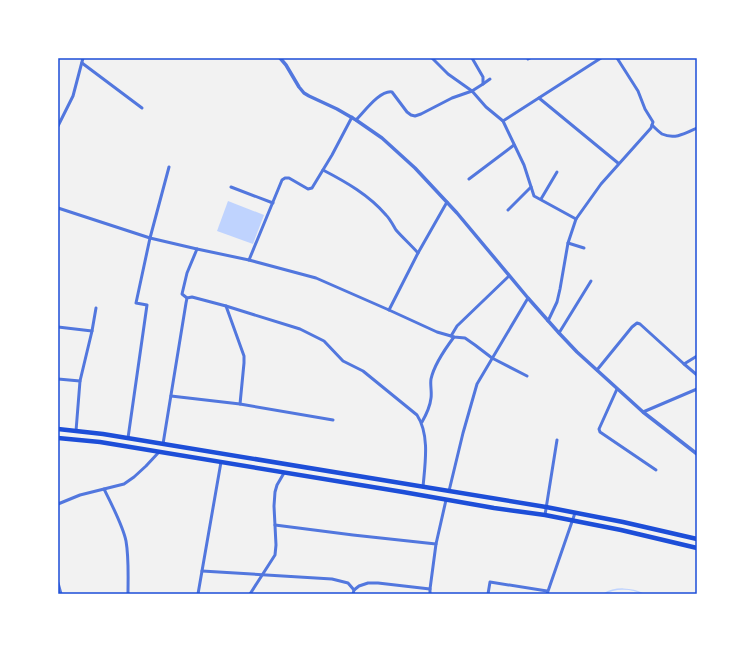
<svg xmlns="http://www.w3.org/2000/svg" width="755" height="652" font-family="'Roboto Serif',serif">
	<rect width="100%" height="100%" fill="#f2f2f2"/>
	<polygon fill="#bfd3fe" points="228,201 264,215 253,244 217,231"/>
	<g fill="none" stroke-linecap="round" stroke-linejoin="round">
		<path stroke="#bfd3fe" stroke-width="1.5" d="M604,594C615,587 632,588 643,594"/>
		<g stroke="#5277de" stroke-width="3">
			<polyline points="432,58 448,74 472,91 483,84 483,77 472,58"/>
			<polyline points="528,59 530,58"/>
			<polyline points="82,63 142,108"/>
			<polyline points="483,84 490,79"/>
			<polyline points="539,98 618,163"/>
			<path d="M356,120C365,111 380,90 392,92L407,112L411,115L415,116L421,114L452,98L472,91L486,107L503,121L524,165L534,196L576,219"/>
			<polyline points="503,121 601,58"/>
			<path d="M652,125C655,128 659,132 662,134C675,140 686,133 697,128"/>
			<polyline points="58,126 73,96 83,58"/>
			<path d="M323,170C346,182 369,195 386,215C390,219 393,225 396,230C403,238 411,245 418,253"/>
			<polyline points="469,179 514,145"/>
			<polyline points="231,187 273,203"/>
			<polyline points="541,199 557,172"/>
			<polyline points="58,208 150,238 197,249 249,260 316,278 389,310 437,332 451,336 454,337 465,338 475,345 492,358 527,376"/>
			<polyline points="508,210 531,187"/>
			<polyline points="568,243 584,248"/>
			<polyline points="249,260 282,180 285,178 289,178 308,189 312,188 332,155 352,117"/>
			<polyline points="187,298 182,294 187,273 197,249"/>
			<polyline points="226,306 244,356 244,363 240,404"/>
			<polyline points="389,310 418,253 447,202"/>
			<polyline points="548,321 557,302 560,289 568,243 576,219 601,184 651,128 653,122 645,109 638,91 617,58"/>
			<polyline points="58,327 92,331"/>
			<polyline points="559,333 591,281"/>
			<polyline points="451,336 457,326 509,276"/>
			<polyline points="684,364 697,375"/>
			<polyline points="597,370 632,327 637,323 640,324 684,364 697,356"/>
			<polyline points="58,379 80,381"/>
			<polyline points="617,389 599,429 600,432 656,470"/>
			<polyline points="171,396 240,404 333,420"/>
			<polyline points="643,412 697,389"/>
			<path d="M422,422C426,415 430,407 431,398C432,392 430,385 431,379C434,365 445,349 454,337"/>
			<polyline points="76,431 80,381 92,331 96,308"/>
			<polyline points="128,438 147,305 136,303 150,238 169,167"/>
			<path d="M163,444L186,303L187,298L192,297L226,306L300,329L324,341L343,361L363,371L417,415C430,435 425,464 423,487"/>
			<path d="M104,489C111,503 123,526 126,541C129,558 128,576 128,594"/>
			<polyline points="449,491 463,433 477,384 528,298"/>
			<polyline points="58,504 80,495 124,484 134,477 146,466 159,452"/>
			<polyline points="545,515 557,440"/>
			<polyline points="275,525 353,535 436,544"/>
			<polyline points="202,571 332,579 348,583 354,590"/>
			<polyline points="58,583 61,594"/>
			<polyline points="198,594 221,462"/>
			<polyline points="250,594 275,555 276,545 274,506 275,492 277,485 284,473"/>
			<polyline points="353,594 354,590 359,586 368,583 378,583 430,589"/>
			<polyline points="430,594 430,589 436,544 446,500"/>
			<polyline points="488,594 490,582 547,591"/>
			<polyline points="547,594 575,513"/>
		</g>
		<polyline stroke="#5277de" stroke-width="3.5" points="280,58 286,65 299,87 304,93 309,96 337,109 356,120 382,138 415,168 457,213 528,298 559,333 577,352 643,412 697,454"/>
		<g stroke="#1d4ed8" stroke-width="4.5">
			<polyline points="58,429 103,434 546,507 623,522 697,539"/>
			<polyline points="58,438 100,442 403,492 494,508 545,515 621,530 697,548"/>
		</g>
	</g>
	<rect width="755" height="652" fill="none" stroke="#ffffff" stroke-width="118"/>
	<rect x="59" y="59" width="637" height="534" fill="none" stroke="#1d4ed8" stroke-width="1.5"/>
</svg>
